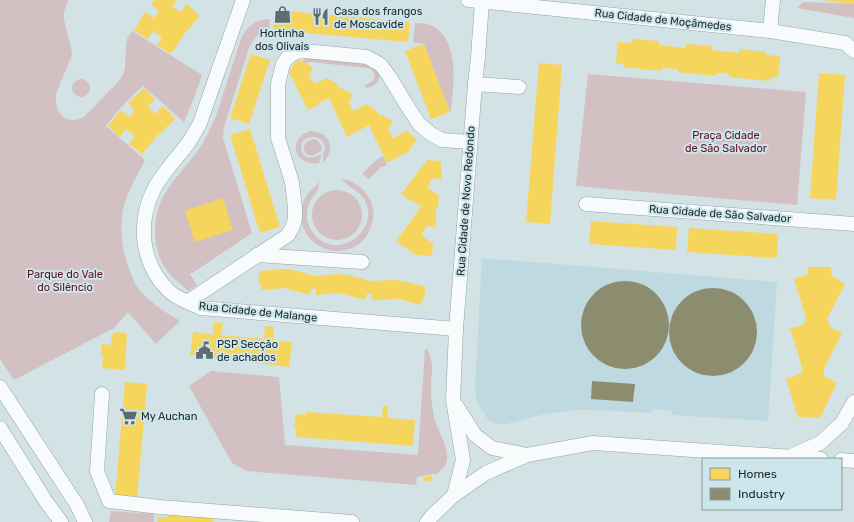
<svg xmlns="http://www.w3.org/2000/svg" width="854" height="522" font-family="Rubik,sans-serif">
	<rect width="100%" height="100%" fill="#d3e2e5"/>
	<polygon fill="#bfd9e0" points="482,258 777,282 768,421 672,415 672,411 652,409 652,413 594,410 575,410 545,414 506,424 499,424 493,423 487,418 478,404 476,396 475,388"/>
	<g fill="#d2c0c2">
		<path d="M0,0H68L64,12V20L71,47L72,55L56,94C54,113 66,126 84,117L118,82L121,78L124,72L125,67L126,45L127,39L132,31L202,75L194,98L184,122L143,86C129,98 117,111 106,126L145,160C137,176 127,192 123,210C119,233 123,256 132,276C134,280 135,284 137,287C149,302 165,312 180,321L156,344L128,312L114,328L14,380L0,359Z"/>
		<polygon points="803,2 854,4 854,18 797,8"/>
		<path d="M270,19L269,30C266,33 263,32 260,34C255,36 252,43 249,48L224,127L223,138L252,233L197,270L190,274L197,285L188,291C181,284 172,278 166,269C152,250 152,220 162,199C171,181 186,167 197,152C205,141 210,128 216,116L242,36C250,24 256,20 270,19Z"/>
		<path d="M415,23C419,23 425,23 430,25C460,38 454,83 451,109L450,112L424,44L413,42Z"/>
		<path d="M307,58L369,64C384,69 382,87 365,88L366,84C376,83 378,72 368,68L310,62L306,63L301,62Z"/>
		<polygon points="588,74 806,92 797,205 576,186"/>
		<circle cx="81" cy="88" r="9"/>
		<path d="M311,131C333,133 336,152 320,165C323,162 324,159 323,154C333,135 299,130 301,149C303,160 314,159 321,154V158L319,163C294,167 286,138 311,131Z"/>
		<path d="M314,139C320,141 322,145 322,151H320L315,155C301,158 300,141 314,139Z"/>
		<polygon points="383,156 387,165 380,168 369,179 362,174 375,161"/>
		<path d="M341,179C356,181 367,190 372,205C375,213 373,223 369,231C366,239 359,245 352,248C319,261 287,225 307,195C311,190 315,186 320,182C319,185 318,188 317,191C316,194 313,196 312,198C309,203 307,208 307,213C306,220 309,227 313,233C339,266 388,224 360,194C357,191 353,189 350,187C347,185 344,181 341,179Z"/>
		<circle cx="337" cy="215" r="25"/>
		<path d="M425,349H427C436,367 430,375 431,392C431,401 433,409 434,417C437,430 447,442 447,456C448,464 443,469 437,474H432L417,477L416,485L246,471L232,463L189,386L211,371L279,377L285,445L418,455Z"/>
		<polygon points="111,511 154,514 154,522 109,522"/>
	</g>
	<g fill="#f6d55c">
		<polygon points="155,0 177,0 172,6 180,12 187,4 200,16 185,33 171,54 157,45 162,38 153,31 148,39 134,31 145,12 154,18 159,11 151,4"/>
		<polygon points="825,0 854,0 854,4 825,1"/>
		<polygon points="275,10 410,22 408,42 273,30"/>
		<polygon points="632,39 659,41 659,45 685,48 686,44 712,46 712,50 739,53 739,49 766,52 766,55 780,56 778,78 770,78 770,81 729,77 729,74 724,73 716,73 716,76 678,72 678,69 662,68 662,71 623,67 624,64 616,64 618,42 632,43"/>
		<polygon points="424,44 450,112 431,119 405,51"/>
		<polygon points="251,54 270,60 249,124 230,118"/>
		<polygon points="297,59 302,62 304,62 313,68 309,75 314,84 327,78 337,84 337,86 342,89 344,89 353,95 349,101 353,111 367,104 377,111 377,113 381,116 383,115 393,122 388,128 393,138 407,131 416,138 417,139 408,152 387,163 369,125 347,137 329,98 318,104 318,105 308,110 289,72"/>
		<polygon points="539,63 562,65 550,224 526,222"/>
		<polygon points="819,73 845,75 836,200 810,198"/>
		<polygon points="144,88 155,100 148,106 155,114 163,106 175,119 156,137 142,154 129,144 135,137 126,129 120,137 108,126 121,110 129,117 135,110 128,103"/>
		<polygon points="250,129 280,227 260,233 230,135"/>
		<polygon points="427,160 441,161 441,167 442,168 441,179 433,178 427,187 439,196 438,207 436,209 435,214 436,216 435,227 427,226 421,235 433,244 432,255 430,256 416,255 396,241 421,207 411,200 411,201 401,194"/>
		<polygon points="223,198 233,230 195,242 185,211"/>
		<polygon points="591,221 677,227 676,250 589,244"/>
		<polygon points="689,228 778,234 777,258 687,252"/>
		<polygon points="808,267 831,267 832,276 845,284 827,319 831,328 842,333 824,369 824,376 837,383 820,418 798,417 786,379 802,373 802,367 790,328 804,325 806,317 794,279 808,274"/>
		<polygon points="283,269 293,270 315,276 338,274 348,275 370,281 393,280 403,281 426,287 424,299 422,299 421,305 399,299 372,300 371,294 367,294 365,300 339,293 316,295 316,289 312,288 310,295 284,288 261,290 261,284 258,283 260,271"/>
		<polygon points="214,322 223,323 221,335 264,339 265,326 274,327 273,340 292,342 289,367 190,355 193,332 213,335"/>
		<polygon points="115,332 127,333 125,370 102,368 103,355 101,355 102,344 111,345 112,334 114,335"/>
		<polygon points="125,382 147,384 137,498 115,497"/>
		<polygon points="383,406 388,406 387,418 415,420 413,446 296,437 297,429 294,429 296,414 306,415 306,412 382,417"/>
		<polygon points="431,475 433,480 425,482 423,477"/>
		<polygon points="168,514 190,516 189,517 192,517 192,516 213,518 213,522 157,522 158,517 168,517"/>
	</g>
	<g fill="#8c8c6e">
		<circle cx="625" cy="325" r="44"/>
		<circle cx="713" cy="332" r="44"/>
		<polygon points="592,381 635,384 633,402 591,399"/>
	</g>
	<g fill="none" stroke-linecap="round" stroke-linejoin="round">
		<defs>
			<g id="minor">
				<path d="M243,0L200,123C196,130 193,136 189,142C178,157 163,172 154,189C137,223 141,264 169,291C177,299 191,303 201,308L456,329"/>
				<polyline points="468,0 770,31 845,43 854,51"/>
				<polyline points="770,31 773,0"/>
				<polyline points="475,84 519,87"/>
				<polyline points="586,204 854,224"/>
				<polyline points="257,255 362,262"/>
				<polyline points="187,302 288,235 293,226 295,218 295,208 292,182 278,138 278,84 283,64 288,57 296,52 305,51 367,57 381,65 389,76 406,104 419,124 431,134 442,140 470,142"/>
				<polyline points="0,387 77,505 85,522"/>
				<polyline points="102,394 97,471 109,501 160,507 352,522"/>
				<polyline points="456,405 475,435 492,448 527,455"/>
				<polyline points="0,428 45,500 61,522"/>
				<polyline points="791,456 820,443 842,423 854,402"/>
				<polyline points="841,460 854,461"/>
				<polyline points="454,495 463,460 453,400 456,329 475,84 478,57 482,2"/>
				<polyline points="427,522 431,517 454,495 486,473 527,455 593,443 821,459"/>
			</g>
		</defs>
		<use href="#minor" stroke="#98a3a6" stroke-width="15"/>
		<use href="#minor" stroke="#f8fbfb" stroke-width="14"/>
	</g>
	<defs>
		<symbol id="shop-bare" viewBox="-9 -9 18 18"><path d="M-5-2.5h2.3a2.7 3.5 0 0 1 5.4 0H5L5.5 6h-11ZM-1.5-2.5h3a1.5 2.3 0 0 0-3 0Z" fill="#5f6b6e" stroke="#cce6ec" stroke-width="2.5" paint-order="stroke"/></symbol>
		<symbol id="restaurant-bare" viewBox="-9 -9 18 18"><path d="M-5-6h1v4h1v-4h1v4h1v-4h1v5L-1.5 .5V6h-2V.5L-5-1ZM5-6V6H3V1.5H1.5Q1.5-4 5-6Z" fill="#5f6b6e" stroke="#cce6ec" stroke-width="2.5" paint-order="stroke"/></symbol>
		<symbol id="civic-bare" viewBox="-9 -9 18 18"><path d="M-.6-6.5H3V-4.5H.6V-3L4-1V1h2V6H-6V1h2V-1L-.6-3ZM-1.2 2.5V6h2.4V2.5Z" fill="#5f6b6e" stroke="#cce6ec" stroke-width="2.5" paint-order="stroke"/></symbol>
		<symbol id="supermarket-bare" viewBox="-9 -9 18 18"><path d="M-6-5.5h2.5l.6 2H6L4.5 2H-2.5L-4.4-4H-6ZM-1.5 3.2a1.3 1.3 0 1 0 .1 0ZM3 3.2a1.3 1.3 0 1 0 .1 0Z" fill="#5f6b6e" stroke="#cce6ec" stroke-width="2.5" paint-order="stroke"/></symbol>
	</defs>
	<g fill-rule="evenodd">
		<use href="#shop-bare" x="270" y="2" width="25" height="25"/>
		<use href="#restaurant-bare" x="308" y="4" width="25" height="25"/>
		<use href="#civic-bare" x="192" y="338" width="25" height="25"/>
		<use href="#supermarket-bare" x="116" y="404" width="25" height="25"/>
	</g>
	<g text-anchor="middle" dominant-baseline="central" stroke-width="4" stroke-linejoin="round" paint-order="stroke">
		<g font-size="11" fill="#212b2e" stroke="#cce6ec" text-anchor="start">
			<text x="334" y="11">Casa dos frangos<tspan x="334" dy="13">de Moscavide</tspan></text>
			<text x="282" y="33" text-anchor="middle">Hortinha<tspan x="282" dy="13">dos Olivais</tspan></text>
			<text x="217" y="344">PSP Secção<tspan x="217" dy="13">de achados</tspan></text>
			<text x="141" y="416">My Auchan</text>
		</g>
		<g font-size="11" fill="#212b2e" stroke="#cce6ec">
			<text transform="translate(663 20) rotate(6)">Rua Cidade de Moçâmedes</text>
			<text transform="translate(466 201) rotate(-86)">Rua Cidade de Novo Redondo</text>
			<text transform="translate(720 214) rotate(4)">Rua Cidade de São Salvador</text>
			<text transform="translate(258 312) rotate(6)">Rua Cidade de Malange</text>
		</g>
		<g font-size="11" fill="#641222" stroke="#cce6ec">
			<text x="726" y="135">Praça Cidade<tspan x="726" dy="13">de São Salvador</tspan></text>
			<text x="65" y="274">Parque do Vale<tspan x="65" dy="13">do Silêncio</tspan></text>
		</g>
	</g>
	<rect x="702" y="458" width="140" height="52" fill="#cce6ec" stroke="#889ba0"/>
	<rect x="710" y="468" width="20" height="12" fill="#f6d55c" stroke="#889ba0"/>
	<text x="738" y="478" font-size="12" fill="#212b2e">Homes</text>
	<rect x="710" y="488" width="20" height="12" fill="#8c8c6e" stroke="#889ba0"/>
	<text x="738" y="498" font-size="12" fill="#212b2e">Industry</text>
</svg>
